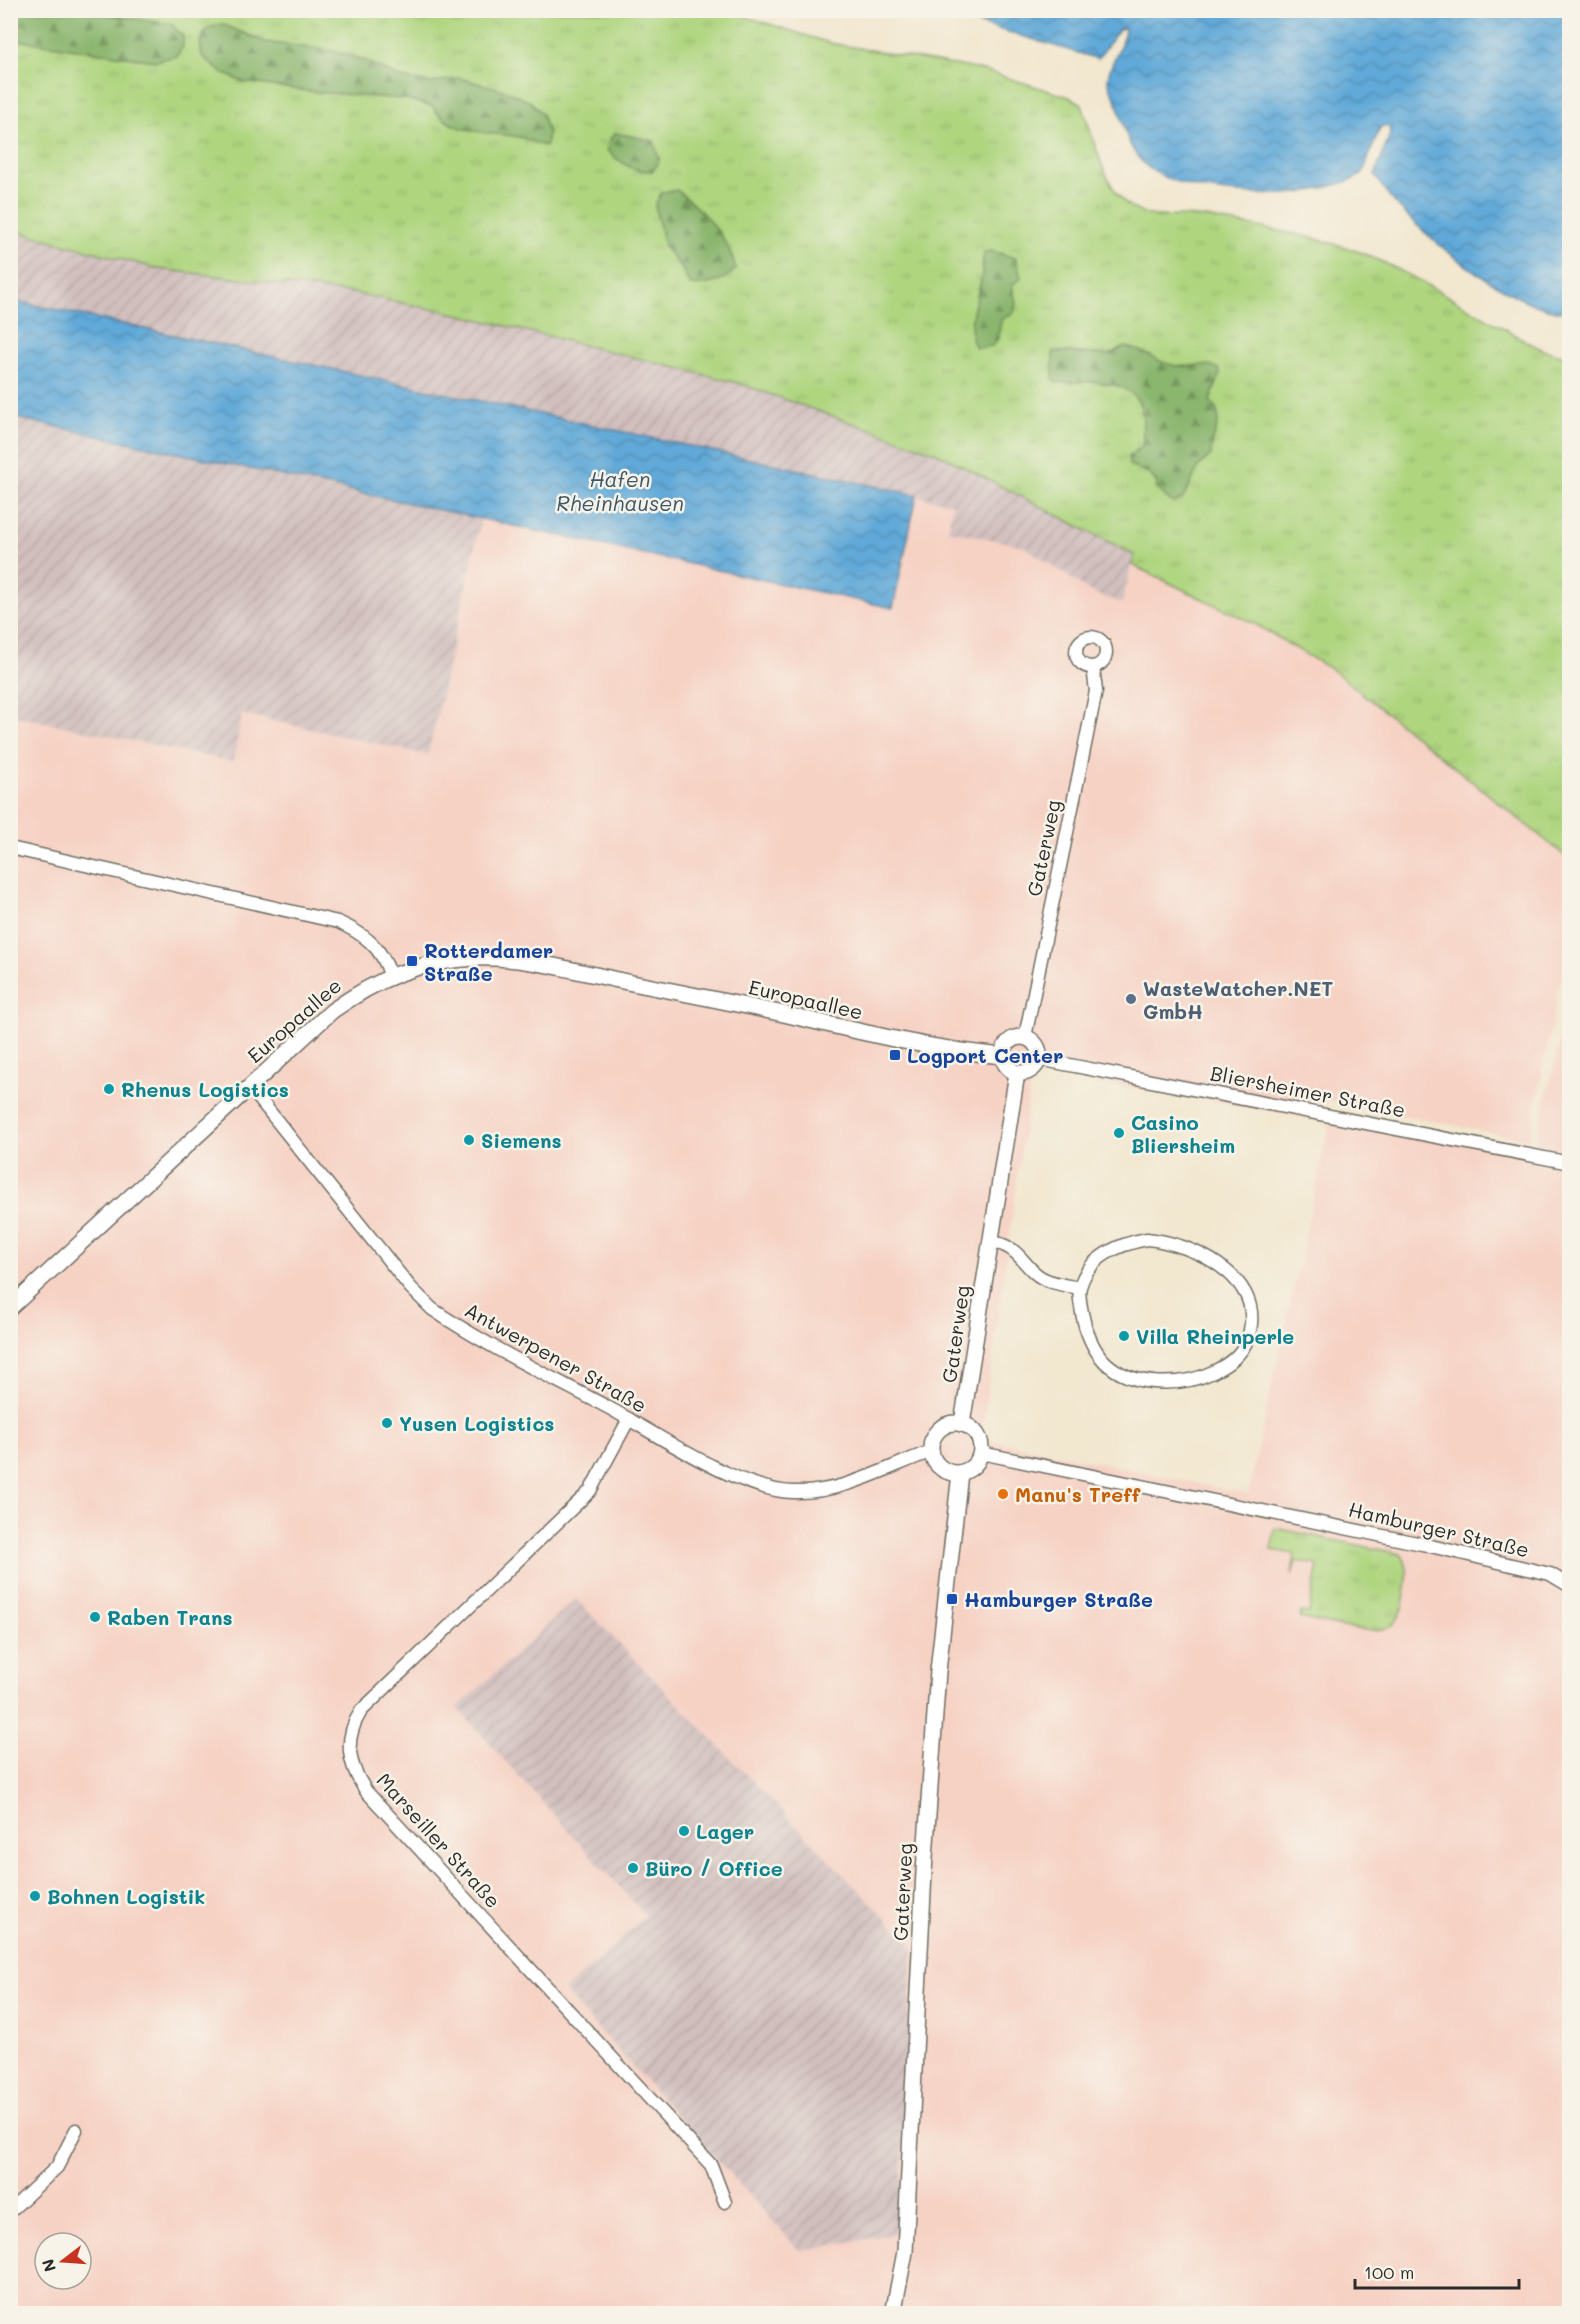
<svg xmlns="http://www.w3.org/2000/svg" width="1580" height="2324" font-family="Mali,sans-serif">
	<defs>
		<pattern id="industrial-furrows" width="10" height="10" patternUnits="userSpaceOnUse" patternTransform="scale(1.5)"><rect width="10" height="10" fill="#d1bfbe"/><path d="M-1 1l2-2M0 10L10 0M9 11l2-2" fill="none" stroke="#b4a4a3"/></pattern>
		<pattern id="grass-tufts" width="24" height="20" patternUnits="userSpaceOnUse" patternTransform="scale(1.5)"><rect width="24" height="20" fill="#afd57f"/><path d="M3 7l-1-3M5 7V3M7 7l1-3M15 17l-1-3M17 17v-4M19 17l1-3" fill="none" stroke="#97b76e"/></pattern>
		<pattern id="forest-firs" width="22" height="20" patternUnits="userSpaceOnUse" patternTransform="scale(1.5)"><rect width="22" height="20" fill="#8bb66e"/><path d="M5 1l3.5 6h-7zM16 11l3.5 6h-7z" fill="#72945b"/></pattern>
		<pattern id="water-waves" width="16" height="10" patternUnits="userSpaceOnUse" patternTransform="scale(1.5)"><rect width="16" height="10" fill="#60a9d8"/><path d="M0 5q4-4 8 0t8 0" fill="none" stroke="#4f8aaf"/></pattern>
	</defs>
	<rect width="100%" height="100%" fill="#f7f3e8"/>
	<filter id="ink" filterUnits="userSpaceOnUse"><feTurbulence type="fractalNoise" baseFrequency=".0167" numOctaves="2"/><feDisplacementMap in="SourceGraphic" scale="12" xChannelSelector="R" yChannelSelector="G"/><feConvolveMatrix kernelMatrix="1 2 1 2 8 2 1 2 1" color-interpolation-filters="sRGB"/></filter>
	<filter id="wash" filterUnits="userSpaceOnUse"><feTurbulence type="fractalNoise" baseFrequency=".008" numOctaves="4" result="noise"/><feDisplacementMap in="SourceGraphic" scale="24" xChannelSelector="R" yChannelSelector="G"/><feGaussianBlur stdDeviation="1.35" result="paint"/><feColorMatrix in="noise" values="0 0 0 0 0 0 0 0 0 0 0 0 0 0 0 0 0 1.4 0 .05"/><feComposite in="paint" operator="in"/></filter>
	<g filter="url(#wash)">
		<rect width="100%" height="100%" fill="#f2e7cf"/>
		<path fill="#f6d2c4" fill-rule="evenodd" d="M11,416L893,605L917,495L954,504L1122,603L1132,565L1257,625L1334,671L1569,859V955L1559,987L1529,1140L1310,1097L1306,1117L1044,1073L1031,1081L981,1438L1248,1494L1330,1122L1532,1155L1569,1003V2313L11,2314ZM45,2243H81V2279H45Z"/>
		<g fill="url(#industrial-furrows)">
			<polygon points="10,230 159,269 353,293 457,314 738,383 935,452 1134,555 1122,603 1093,593 1023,546 948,530 953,504 11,300"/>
			<polygon points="11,417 481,519 428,755 242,714 233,762 11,715"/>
			<polygon points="576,1599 913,1946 899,2233 800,2251 564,1991 646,1916 457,1708"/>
		</g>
		<g fill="url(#grass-tufts)" stroke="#6d8055" stroke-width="1.5">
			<path d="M11,11H728L830,43L982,70L1069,97L1081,103C1092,131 1103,187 1128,205C1150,222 1172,214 1198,217C1210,218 1222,221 1234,223C1274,230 1315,236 1354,250C1417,274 1482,318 1543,350L1569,357V859L1334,671L1257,625L1132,565L1134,555L935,452L738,383L457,314L353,293L159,269L11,230Z"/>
			<path d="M1275,1528L1401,1554C1410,1567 1407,1579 1405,1594C1403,1605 1401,1620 1391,1626C1373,1637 1321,1622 1300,1618L1301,1612L1309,1613L1318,1565L1296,1561L1292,1575L1295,1554L1271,1550Z"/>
		</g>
		<g fill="url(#forest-firs)" stroke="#5b704c" stroke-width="1.5">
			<polygon points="11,10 82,11 171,24 183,36 183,46 177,56 155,61 11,39"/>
			<path d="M222,24L265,42L333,51L364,60L401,78L431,83L459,78L504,90L531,102L542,114L548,133L546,146C536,144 528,139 519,137C487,131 451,136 432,106L404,99L315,92L243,82L221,72L202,56L200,40L208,28Z"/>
			<path d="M616,133L654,141L659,160L653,171C633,172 621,163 607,150L610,139Z"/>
			<path d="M677,190C703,212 728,235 736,269C724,281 707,287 690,285L682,269L664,246L655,205L662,192Z"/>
			<path d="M991,251L1016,258L1021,278L1012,285L1016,303L1014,312L1001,320L998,339L992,346L976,348C964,329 978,296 982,276C983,268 981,260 985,252Z"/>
			<path d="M1124,347C1146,349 1157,364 1177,366C1191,368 1207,361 1219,369L1220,374L1210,401C1228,417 1211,433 1211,455L1199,466L1183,499L1173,503L1157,490V483L1149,473L1129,465V456L1143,445C1142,432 1145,415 1139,403C1127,378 1081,381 1057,383L1053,379V351L1109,355Z"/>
		</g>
		<g fill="url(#water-waves)" stroke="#466a82" stroke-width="1.5">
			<path d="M938,11H1569V312C1516,314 1399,222 1375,175L1390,134L1389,126L1380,128L1362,175C1345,183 1328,188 1310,191C1268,199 1175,194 1143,163C1126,146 1124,123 1116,101C1114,94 1109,87 1108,80C1107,67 1125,44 1125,28L1119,29L1098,59Z"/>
			<polygon points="11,300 917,495 893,608 11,417"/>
		</g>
	</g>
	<g filter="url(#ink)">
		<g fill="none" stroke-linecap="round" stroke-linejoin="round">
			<defs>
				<g id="minor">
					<circle cx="1091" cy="652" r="15"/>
					<path d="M10,848L338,922C364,934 382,947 390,975"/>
					<polyline points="1025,1037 1096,691 1093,667"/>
					<polyline points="1039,1059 1570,1163"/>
					<path d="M249,1086L410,1287L432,1309C488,1347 551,1377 611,1409C658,1435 740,1491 793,1492C842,1494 887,1467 932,1451"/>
					<path d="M1147,1239C1190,1243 1262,1275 1250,1330C1246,1351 1232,1363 1213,1372C1182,1387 1132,1388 1105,1362C1093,1350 1085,1330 1082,1313C1081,1306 1078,1294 1080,1287C1088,1257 1119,1244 1147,1239Z"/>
					<path d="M990,1241C1017,1247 1017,1256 1035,1273C1046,1283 1065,1285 1079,1288"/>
					<path d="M629,1419L590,1491L361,1711C343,1740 348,1764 366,1791L711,2165L725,2202"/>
					<polyline points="981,1453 1422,1544 1550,1574 1570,1586"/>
					<polyline points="10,2211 57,2167 76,2130"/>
				</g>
				<g id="major">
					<circle cx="1021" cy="1055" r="18"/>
					<path d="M10,1308L332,1011C377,979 418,961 475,958C525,956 579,972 627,982C678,992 729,1002 779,1013C854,1030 927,1049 1003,1056"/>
					<circle cx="956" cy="1448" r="25"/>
					<polyline points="962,1424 1017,1073"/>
					<polyline points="893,2314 905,2252 924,1872 938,1671 960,1473"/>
				</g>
			</defs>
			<use href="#minor" stroke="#716d64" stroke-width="15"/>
			<use href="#major" stroke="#716d64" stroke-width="18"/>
			<use href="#minor" stroke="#fff" stroke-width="12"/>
			<use href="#major" stroke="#fff" stroke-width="15"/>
		</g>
	</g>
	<g fill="#1a4fb4" stroke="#f7f3e8" stroke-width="2">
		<rect x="406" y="955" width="12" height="12" rx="3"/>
		<rect x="889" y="1049" width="12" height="12" rx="3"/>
		<rect x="946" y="1593" width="12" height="12" rx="3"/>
	</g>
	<circle fill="#5c6f8a" stroke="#f7f3e8" stroke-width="2" cx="1131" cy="999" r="6"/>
	<g fill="#0f9aa8" stroke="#f7f3e8" stroke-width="2">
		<circle cx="109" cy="1089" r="6"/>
		<circle cx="1119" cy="1133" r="6"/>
		<circle cx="469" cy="1140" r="6"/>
		<circle cx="1124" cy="1336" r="6"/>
		<circle cx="387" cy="1423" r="6"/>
		<circle cx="95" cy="1617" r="6"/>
		<circle cx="684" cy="1831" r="6"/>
		<circle cx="633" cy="1868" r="6"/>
		<circle cx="35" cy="1896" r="6"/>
	</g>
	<circle fill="#e8710a" stroke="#f7f3e8" stroke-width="2" cx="1003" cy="1494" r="6"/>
	<g text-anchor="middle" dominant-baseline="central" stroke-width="5" stroke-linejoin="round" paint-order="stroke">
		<g font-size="20" fill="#2b2b2b" stroke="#f7f3e8">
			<text transform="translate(1043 848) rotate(-78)">Gaterweg</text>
			<text transform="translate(806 999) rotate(13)">Europaallee</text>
			<text transform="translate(294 1020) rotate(-41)">Europaallee</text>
			<text transform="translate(1308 1091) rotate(11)">Bliersheimer Straße</text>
			<text transform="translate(955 1334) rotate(-82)">Gaterweg</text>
			<text transform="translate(556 1357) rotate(29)">Antwerpener Straße</text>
			<text transform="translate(1439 1529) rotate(13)">Hamburger Straße</text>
			<text transform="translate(439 1840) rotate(48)">Marseiller Straße</text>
			<text transform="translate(902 1892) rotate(-87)">Gaterweg</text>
		</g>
		<g font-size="20" font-weight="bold" fill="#164399" stroke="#f7f3e8" text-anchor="start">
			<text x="424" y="950">Rotterdamer<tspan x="424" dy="23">Straße</tspan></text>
			<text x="907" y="1055">Logport Center</text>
			<text x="964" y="1599">Hamburger Straße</text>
		</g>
		<g font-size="20" font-weight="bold" fill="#4e5e75" stroke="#f7f3e8" text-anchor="start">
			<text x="1143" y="988">WasteWatcher.NET<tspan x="1143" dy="23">GmbH</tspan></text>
		</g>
		<g font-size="20" font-weight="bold" fill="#0d838f" stroke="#f7f3e8" text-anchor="start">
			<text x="121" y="1089">Rhenus Logistics</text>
			<text x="1131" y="1122">Casino<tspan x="1131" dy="23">Bliersheim</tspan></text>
			<text x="481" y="1140">Siemens</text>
			<text x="1136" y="1336">Villa Rheinperle</text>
			<text x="399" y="1423">Yusen Logistics</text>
			<text x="107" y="1617">Raben Trans</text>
			<text x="696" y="1831">Lager</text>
			<text x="645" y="1868">Büro / Office</text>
			<text x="47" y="1896">Bohnen Logistik</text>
		</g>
		<g font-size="20" font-weight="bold" fill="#c56008" stroke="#f7f3e8" text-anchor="start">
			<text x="1015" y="1494">Manu's Treff</text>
		</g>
		<g font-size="21" font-style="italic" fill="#3e5768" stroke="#f7f3e8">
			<text x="620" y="478">Hafen<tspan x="620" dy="24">Rheinhausen</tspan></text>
		</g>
	</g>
	<rect width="1580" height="2324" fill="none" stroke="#f7f3e8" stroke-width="36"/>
	<g transform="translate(63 2261) rotate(253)"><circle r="28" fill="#f7f3e8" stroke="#a5a39c" stroke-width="1.5"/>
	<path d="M0-4.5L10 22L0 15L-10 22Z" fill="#c8321e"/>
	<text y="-9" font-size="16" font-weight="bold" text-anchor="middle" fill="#2b2b2b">N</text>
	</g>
	<path d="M1355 2279v9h164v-9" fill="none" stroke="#2b2b2b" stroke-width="3"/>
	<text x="1364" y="2279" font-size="18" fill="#2b2b2b" stroke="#f7f3e8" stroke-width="4.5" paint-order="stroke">100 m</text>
</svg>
